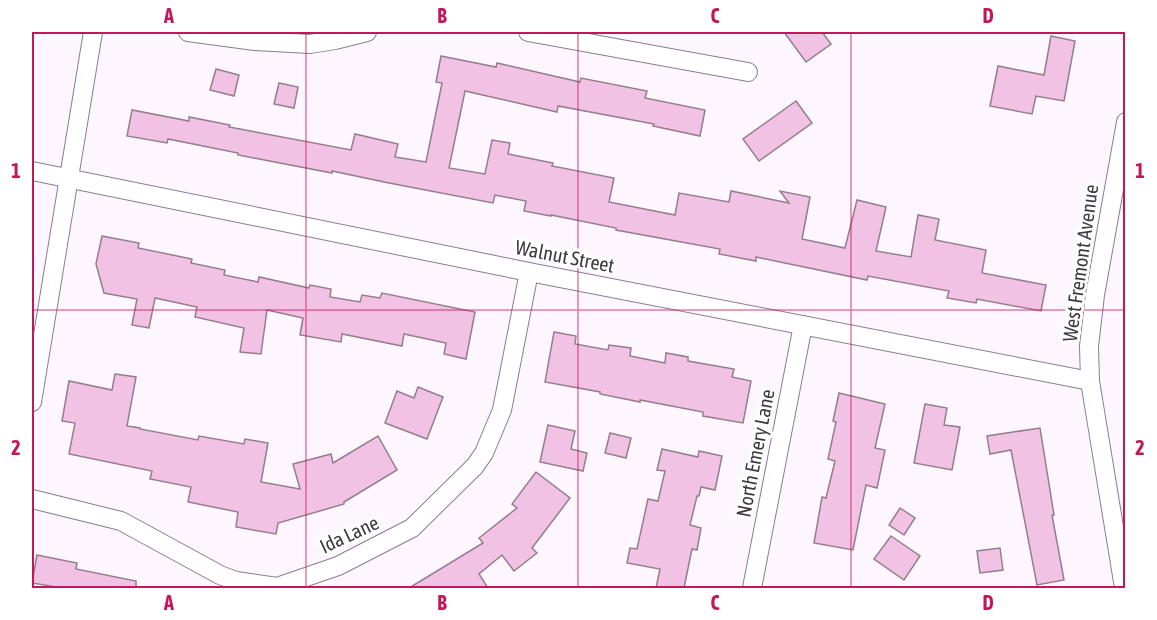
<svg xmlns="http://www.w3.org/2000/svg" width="1157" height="620" font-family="'Asap Condensed',sans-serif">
	<rect width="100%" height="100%" fill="#fdf6ff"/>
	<g fill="#f2c2e4" stroke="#947d8d" stroke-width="1.5">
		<polygon points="784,32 822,32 831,44 806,62"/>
		<polygon points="1051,36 1075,41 1064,101 1036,96 1032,114 990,106 998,66 1044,75"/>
		<polygon points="441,56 496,67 497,63 580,82 581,78 647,91 645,98 705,110 700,136 653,126 654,124 558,106 557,112 465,91 449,168 485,174 492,140 510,143 508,154 553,163 552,166 614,178 609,202 675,215 679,193 729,202 731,191 789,203 780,191 810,197 802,239 845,248 857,200 886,207 876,251 911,257 918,215 939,219 935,240 986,250 982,273 1046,285 1041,311 977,299 976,303 947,298 949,291 868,276 867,280 756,257 756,261 719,254 720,249 616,230 616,228 551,215 551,216 524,211 526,201 495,195 493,203 389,183 332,171 332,173 238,155 238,153 168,139 167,143 127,136 132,110 189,121 189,117 230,125 229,127 351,150 355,134 398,144 395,157 426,162 442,83 436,82"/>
		<polygon points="216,69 239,75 234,96 210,90"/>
		<polygon points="279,83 298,87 294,108 274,104"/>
		<polygon points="796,101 812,123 759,161 743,139"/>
		<polygon points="102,236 139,243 138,248 192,259 191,263 225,270 224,275 258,282 259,277 309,288 310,285 331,289 330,297 360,302 362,295 380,298 382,293 475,312 466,359 444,354 446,343 404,334 402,346 342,334 341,342 300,335 303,318 267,310 261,354 240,352 244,328 195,317 197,307 155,298 149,328 132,325 137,299 104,293 96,264"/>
		<polygon points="554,332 576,336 575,344 608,350 609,345 631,348 630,356 665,363 666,353 688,357 688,361 734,369 732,377 751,381 743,423 703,416 703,412 640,400 640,402 600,394 600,392 545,382"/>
		<polygon points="115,374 136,377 127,426 140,428 140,429 198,440 199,436 244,444 245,439 268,443 261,482 300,489 293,464 331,454 333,463 378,436 397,470 344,502 344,504 278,523 276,534 236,527 238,512 188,502 191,487 150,479 152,471 69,454 75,423 62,421 69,381 112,390"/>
		<polygon points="418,387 443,397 427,439 385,423 397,391 414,398"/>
		<polygon points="839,393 885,404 875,448 885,450 877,488 866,485 853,550 814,543 822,497 826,498 835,461 828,459 836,422 833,421"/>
		<polygon points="925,404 947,408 944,425 960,427 952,470 914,463"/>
		<polygon points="548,425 575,431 571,449 587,453 583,471 540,462"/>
		<polygon points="1040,428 1054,515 1052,515 1064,580 1037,585 1011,450 990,454 987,436"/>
		<polygon points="610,433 631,438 626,458 605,453"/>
		<polygon points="662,449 698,457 699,451 722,456 715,490 701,487 699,496 697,496 690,525 701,528 697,550 692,549 684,588 656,588 660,569 627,563 630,548 637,549 648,499 658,501 665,471 657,470"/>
		<polygon points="536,472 570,498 532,548 537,553 514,571 502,555 479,574 488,588 409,588 483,543 479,538 517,508 512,504"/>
		<polygon points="900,508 915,518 904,535 889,525"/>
		<polygon points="891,536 920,556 904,580 874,559"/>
		<polygon points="1000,548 1003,570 980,573 977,551"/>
		<polygon points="37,555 77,563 76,569 136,581 136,588 62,588 32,583"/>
	</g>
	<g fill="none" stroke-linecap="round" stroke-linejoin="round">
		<defs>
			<g id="street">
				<polyline points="188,32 255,41 310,44 335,40 367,32"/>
				<polyline points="528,32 748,72"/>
				<polyline points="32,171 529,272 1090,381"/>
				<polyline points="32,402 93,32"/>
				<polyline points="32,499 121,521 220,575 236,581 277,587 338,566 412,528 475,466 484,453 502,410 529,272"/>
				<polyline points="752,588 803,325"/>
				<polyline points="1124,588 1090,381 1089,346 1095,295 1126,122"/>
			</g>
		</defs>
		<use href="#street" stroke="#8c7c91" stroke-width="20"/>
		<use href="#street" stroke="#fff" stroke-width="18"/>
	</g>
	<path fill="none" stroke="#c2185b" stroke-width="1.5" stroke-opacity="0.55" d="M306,32V588M578,32V588M851,32V588M32,310H1126"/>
	<g text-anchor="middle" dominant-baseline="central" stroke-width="6" stroke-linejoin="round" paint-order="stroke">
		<g font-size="20" fill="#3f3942" stroke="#fff">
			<text transform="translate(565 256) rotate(11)">Walnut Street</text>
			<text transform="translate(1080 263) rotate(-82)">West Fremont Avenue</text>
			<text transform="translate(755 453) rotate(-79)">North Emery Lane</text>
			<text transform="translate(349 534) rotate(-25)">Ida Lane</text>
		</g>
	</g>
	<rect width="1157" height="620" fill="none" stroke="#ffffff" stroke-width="66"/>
	<rect x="33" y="33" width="1091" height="554" fill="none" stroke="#c2185b" stroke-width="2"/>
	<g font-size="20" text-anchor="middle" font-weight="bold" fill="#c2185b">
		<text x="169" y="23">A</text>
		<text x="442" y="23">B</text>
		<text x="715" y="23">C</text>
		<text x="988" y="23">D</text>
		<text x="16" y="178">1</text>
		<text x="1140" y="178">1</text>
		<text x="16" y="455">2</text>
		<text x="1140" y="455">2</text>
		<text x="169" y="610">A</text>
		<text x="442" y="610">B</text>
		<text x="715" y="610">C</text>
		<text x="988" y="610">D</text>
	</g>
</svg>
